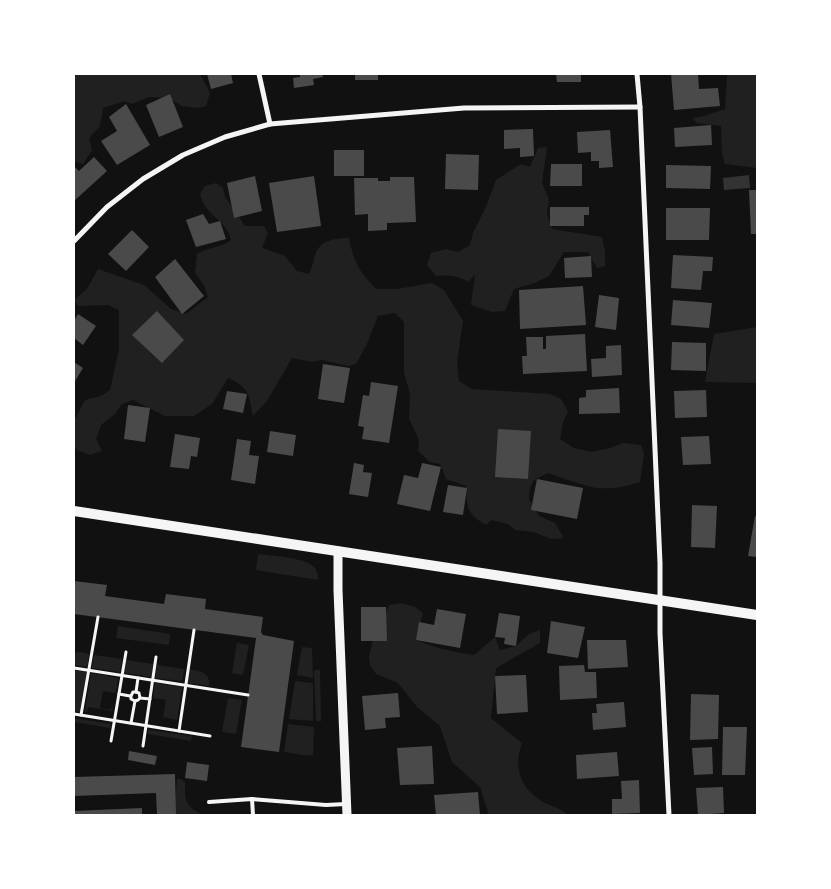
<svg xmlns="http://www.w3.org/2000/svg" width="831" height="889" font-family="Montserrat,sans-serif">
	<rect width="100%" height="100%" fill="#111"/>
	<g fill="#202020">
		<polygon points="74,74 200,74 210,93 206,106 198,108 182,106 168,98 149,97 132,104 125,101 103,108 100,126 89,138 92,150 83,164 74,161"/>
		<polygon points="727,74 757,74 757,168 725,164 722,154 721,126 697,123 692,118 704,116 725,109"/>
		<path d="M547,147L542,183L549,199L547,214L552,229L602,237L605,251V266L597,268L588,252H564L549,276L535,283L514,289L505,311L492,312L471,305L475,275L468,282C458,275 448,275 436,276L427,265L431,253L446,249L458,252L470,245L473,233L486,207L496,180L521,164L530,167L538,148Z"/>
		<path d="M216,183L223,188L225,197L245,226H264L268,233L262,248L285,256L297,271L309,274C312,267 313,262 315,255C320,240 335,238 349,238C354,263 359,271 376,289H397L432,283L444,290L463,321L457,362L459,381L472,389L550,394L561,399L568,412L563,422L560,439L574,448L591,452L610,448L623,443L641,445L644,454L640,482C600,495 586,486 548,473L534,480L530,487L529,499L539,516L555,523L564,538L551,539L534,532L515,530L508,524L491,520L486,525C466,514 467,506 466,486L446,479L440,464L430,462L418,451L419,440L409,419L410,394L404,373V322L395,313L378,316L366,346L356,364L348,366L322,360L312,362L292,358L267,401L253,416C249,395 249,387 228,378L212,404L194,416H165L133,400L122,404L115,414L101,425L96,439L102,451L90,455L77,450L74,446V421L85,400L101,396L110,390L119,349V310L108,305L78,306L74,300L87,289L98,269L144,285L171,309L186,314L208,297L204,285L195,273L197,254C208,247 221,248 231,240C227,220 205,216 200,194L205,186Z"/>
		<polygon points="757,327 757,383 705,382 714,334"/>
		<path d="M258,554C272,556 302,557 313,566C317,569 318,574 318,580L256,570Z"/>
		<path d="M400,603L415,607L423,613L416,640C435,648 454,652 474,655L495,637L500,650L516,646L529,634L540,630V643L496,668L491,718L522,743C512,770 522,791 547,804C554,807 563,809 567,815H487L488,812L480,787L452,762L440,726L417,707L398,683L376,674L370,665L369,656L373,641L389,605Z"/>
		<polygon points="118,626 170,634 169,645 116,638"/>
		<polygon points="237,643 249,645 243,675 232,673"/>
		<polygon points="302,647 312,648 313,678 297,675"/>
		<polygon points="79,652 89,654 87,667 74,665 74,653"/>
		<polygon points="94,655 122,659 120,672 92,668"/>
		<polygon points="126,660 153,664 152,677 124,673"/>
		<polygon points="157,665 184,669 182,681 155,678"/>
		<path d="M190,669C200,671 211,673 209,686L187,683Z"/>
		<polygon points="74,670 87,672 80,712 74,711"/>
		<polygon points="314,670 320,670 321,721 316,721"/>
		<polygon points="91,673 118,678 116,693 103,691 100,708 111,710 113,703 112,711 88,707 87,712 85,712"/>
		<polygon points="295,681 313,683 313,721 289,719"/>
		<polygon points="155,683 182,687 177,720 163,717 166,700 153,698"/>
		<polygon points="228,698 242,700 236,734 222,732"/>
		<polygon points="74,718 111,724 110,728 74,722"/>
		<polygon points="288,724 314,727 313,755 303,755 284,752"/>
		<polygon points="148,730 192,736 191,741 148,734"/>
		<path d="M177,779H181L185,782C185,801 185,807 204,815H174Z"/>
	</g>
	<polygon fill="#333" points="749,175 750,188 724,190 723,178"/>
	<g fill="#4a4a4a">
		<polygon points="207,74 231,74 233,83 211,89"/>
		<polygon points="300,74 322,74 323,77 313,79 314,85 294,88 293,78 300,77"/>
		<rect x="355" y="74" width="23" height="6"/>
		<polygon points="556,74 581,74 581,82 557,82"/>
		<polygon points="671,74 698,74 699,89 718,88 720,106 674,110"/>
		<polygon points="170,94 183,127 159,137 146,105"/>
		<polygon points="126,104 150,145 117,165 101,141 117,131 109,117"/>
		<polygon points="711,125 712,145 675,147 674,128"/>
		<polygon points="533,129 534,156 520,157 520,148 504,149 504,130"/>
		<polygon points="610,130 613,167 599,168 599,161 591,161 591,152 578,153 577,132"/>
		<rect x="334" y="150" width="30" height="26"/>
		<polygon points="446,154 479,155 478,190 445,189"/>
		<polygon points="94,157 107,171 74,201 74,166 79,171"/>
		<polygon points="551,164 582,164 582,186 550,186"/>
		<polygon points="666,165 711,166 710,189 666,188"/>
		<polygon points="255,176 262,211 234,218 227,183"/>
		<polygon points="314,176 321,226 277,232 269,183"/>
		<polygon points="390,177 414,177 416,222 387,223 387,230 368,231 368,214 355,215 354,178 378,178 378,181 390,181"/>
		<polygon points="749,190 757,190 757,234 751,234"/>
		<polygon points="550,207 589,207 589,215 584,215 584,226 550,226"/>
		<polygon points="666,208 710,208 709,240 666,240"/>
		<polygon points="203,214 209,224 220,221 226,239 196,247 186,220"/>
		<polygon points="132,230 149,247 126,271 108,254"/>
		<polygon points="673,255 713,257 712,271 703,271 701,290 671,288"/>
		<polygon points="591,256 592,277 565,278 564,258"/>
		<polygon points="175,259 204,296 182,314 155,277"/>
		<polygon points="583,286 586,325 520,329 519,290"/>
		<polygon points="599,295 619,298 616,330 595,327"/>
		<polygon points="673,300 712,303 709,328 671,325"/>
		<polygon points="157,311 184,340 162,363 132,335"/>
		<polygon points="78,314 96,326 83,345 74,338 74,321"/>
		<polygon points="585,334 587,371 523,374 522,356 527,356 526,337 543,337 543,349 546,349 546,336"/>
		<polygon points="672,342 706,343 706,371 671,370"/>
		<polygon points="621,345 622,375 592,377 591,359 606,358 606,346"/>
		<polygon points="74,362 83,368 74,383"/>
		<polygon points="323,364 350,368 344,403 318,399"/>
		<polygon points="371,382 398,386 389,443 362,439 364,427 358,426 363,395 369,396"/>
		<polygon points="619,388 620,413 579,414 579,398 586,397 586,390"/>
		<polygon points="706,390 707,417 675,418 674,391"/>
		<polygon points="227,391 247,394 243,413 223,409"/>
		<polygon points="128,405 150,408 145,442 124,439"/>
		<polygon points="498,429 531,431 528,479 495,477"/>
		<polygon points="270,431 296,435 293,456 267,452"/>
		<polygon points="175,434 200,438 197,457 191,456 189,469 170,467"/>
		<polygon points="709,436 711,464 683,465 681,437"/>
		<polygon points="237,439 251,441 249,455 259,456 255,484 231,480"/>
		<polygon points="354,463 364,465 363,472 372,473 368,497 349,494"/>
		<polygon points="422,463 441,467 430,511 397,504 404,475 418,478"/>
		<polygon points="537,479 583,488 577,519 531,510"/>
		<polygon points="448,485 467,488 463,515 443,512"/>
		<polygon points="692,505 717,506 715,548 691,547"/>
		<polygon points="755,516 757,516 757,557 748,556"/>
		<polygon points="74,581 107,585 105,596 164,604 166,594 206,599 205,609 263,617 261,632 263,635 294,641 279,752 241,747 256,638 74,614"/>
		<polygon points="361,607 386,607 387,641 361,641"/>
		<polygon points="437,609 466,614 460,648 416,640 419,622 434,625"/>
		<polygon points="499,613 520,616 516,646 504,644 505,638 495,637"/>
		<polygon points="551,621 585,627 578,658 547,653"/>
		<polygon points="587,640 626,640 628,667 588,669"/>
		<polygon points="584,665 585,672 596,672 597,698 560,700 559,666"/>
		<polygon points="526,675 528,712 497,714 495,676"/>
		<polygon points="398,693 400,717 385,718 386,728 365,730 362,696"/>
		<polygon points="691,694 719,695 718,739 690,740"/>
		<polygon points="624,702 626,727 593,730 592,713 597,713 596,704"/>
		<polygon points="723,727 747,727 745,775 722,775"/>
		<polygon points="432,746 434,784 400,785 397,748"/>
		<polygon points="712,747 713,774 694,775 692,748"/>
		<polygon points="129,751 157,756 155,765 128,760"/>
		<polygon points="617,752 619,776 577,779 576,755"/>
		<polygon points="187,762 209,765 207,781 185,778"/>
		<polygon points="175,774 176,815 157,815 156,793 74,796 74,777"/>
		<polygon points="639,780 640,813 612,814 612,799 622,799 621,781"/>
		<polygon points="723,787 724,813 698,815 696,788"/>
		<polygon points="478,792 480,815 436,815 434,795"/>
		<polygon points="142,808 142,815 74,815 74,811"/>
	</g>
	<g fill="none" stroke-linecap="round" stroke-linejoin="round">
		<g stroke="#f5f5f5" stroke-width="3">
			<polyline points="74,668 248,695"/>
			<polyline points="119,694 130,696"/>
			<polyline points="140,698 150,699"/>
			<polyline points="135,701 138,700 140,698 139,693 136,692"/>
			<polyline points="74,714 210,736"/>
			<polyline points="81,715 98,617"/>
			<polyline points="131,723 135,701 131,699 131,696 133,692 136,692 138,678"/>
			<polyline points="179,731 194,630"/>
			<polyline points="111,741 126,652"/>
			<polyline points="143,746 156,657"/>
		</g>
		<g stroke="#f5f5f5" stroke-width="4">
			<polyline points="252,799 253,815"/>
			<polyline points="209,802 252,799 326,805 346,804"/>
		</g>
		<g stroke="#f5f5f5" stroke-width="5">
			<polyline points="259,74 270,124"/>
			<polyline points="637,74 640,107 660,563 660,633 669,815"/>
			<polyline points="74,241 107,207 143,179 183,155 225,137 270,124 464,108 640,107"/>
		</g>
		<polyline stroke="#f5f5f5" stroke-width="9" points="338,551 338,590 347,815"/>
		<polyline stroke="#f5f5f5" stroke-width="10" points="74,511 757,615"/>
	</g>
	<rect width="831" height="889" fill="none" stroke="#ffffff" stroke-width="150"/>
</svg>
